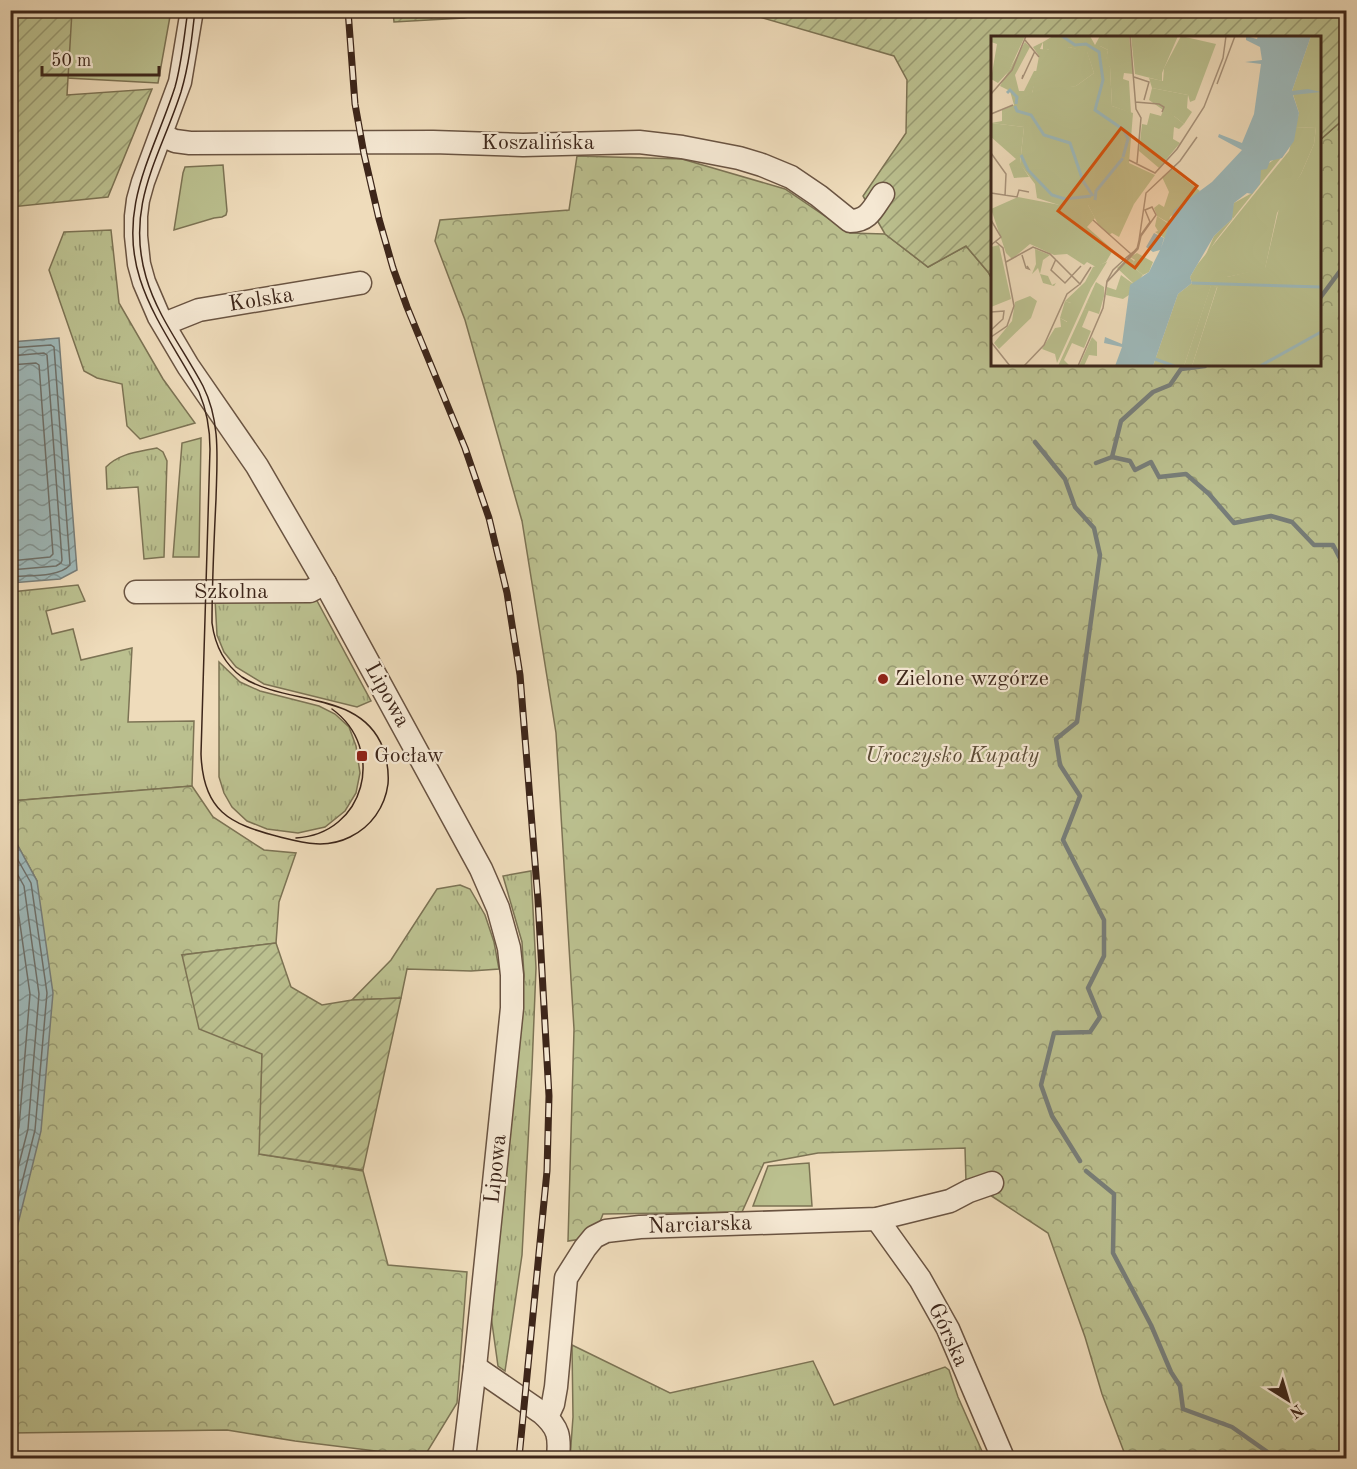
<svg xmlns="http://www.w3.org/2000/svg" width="1357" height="1469" font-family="'Old Standard TT',serif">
	<defs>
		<pattern id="grass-tufts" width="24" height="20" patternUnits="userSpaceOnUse" patternTransform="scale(1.5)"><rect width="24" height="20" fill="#bbc08f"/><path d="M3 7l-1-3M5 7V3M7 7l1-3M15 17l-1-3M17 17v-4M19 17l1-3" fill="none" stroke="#999c74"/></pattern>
		<pattern id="forest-crowns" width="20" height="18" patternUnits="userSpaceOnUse" patternTransform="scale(1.5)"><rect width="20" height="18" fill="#bbc08f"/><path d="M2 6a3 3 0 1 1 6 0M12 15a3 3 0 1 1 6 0" fill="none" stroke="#999c74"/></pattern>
		<pattern id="garden-furrows" width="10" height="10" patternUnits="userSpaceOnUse" patternTransform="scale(1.5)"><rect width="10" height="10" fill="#bbc08f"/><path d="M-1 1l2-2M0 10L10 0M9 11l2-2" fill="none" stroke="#999c74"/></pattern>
		<pattern id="water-waves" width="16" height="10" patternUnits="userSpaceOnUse" patternTransform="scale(1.5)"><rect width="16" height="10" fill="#9eb9ba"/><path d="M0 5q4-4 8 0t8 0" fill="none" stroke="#829696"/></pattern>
	</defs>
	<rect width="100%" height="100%" fill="#efdcbb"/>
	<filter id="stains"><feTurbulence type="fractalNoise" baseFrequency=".00333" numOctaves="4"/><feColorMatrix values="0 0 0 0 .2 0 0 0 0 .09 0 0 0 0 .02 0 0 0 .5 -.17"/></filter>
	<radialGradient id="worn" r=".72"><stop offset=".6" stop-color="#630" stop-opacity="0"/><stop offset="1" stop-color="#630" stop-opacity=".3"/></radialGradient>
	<g fill="url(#grass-tufts)" stroke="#7c7354" stroke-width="1.5">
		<polygon points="111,230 119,303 163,379 195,423 140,439 127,426 122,384 97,378 84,371 49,270 64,232"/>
		<polygon points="201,438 199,557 173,557 182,443"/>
		<path d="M157,448L163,452L167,461L164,557L144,559L138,487L107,489L106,467C120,453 138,452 157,448Z"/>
		<polygon points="78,585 85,601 46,611 52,634 73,629 81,660 132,648 128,722 194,721 192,786 11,801 11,592"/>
		<polygon points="215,599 316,599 371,701 357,707 264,684 236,667 224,652 217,635"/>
		<polygon points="219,662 240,682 260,691 319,706 335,714 349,727 356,746 360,773 356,793 345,811 325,827 298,833 267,829 247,821 232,807 224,793 219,777"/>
		<polygon points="531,871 536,968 532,1068 522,1255 505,1371 498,1366 491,1316 524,976 522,942 503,876"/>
		<polygon points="460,885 470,889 485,915 494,942 499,969 471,971 407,969 401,998 352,1000 391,960 437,889"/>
		<polygon points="572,1345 670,1393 813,1361 834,1405 945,1367 949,1370 958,1397 985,1458 570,1458 573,1417"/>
	</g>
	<g fill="url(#forest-crowns)" stroke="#7c7354" stroke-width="1.5">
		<polygon points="1346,117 1346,1458 1125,1458 1124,1452 1102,1394 1085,1337 1048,1233 990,1195 966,1182 965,1148 818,1153 764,1163 742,1212 603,1214 594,1237 568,1241 574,1029 556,733 522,521 465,320 435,241 440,220 569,210 577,156 682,159 785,189 850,233 885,234 928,267 966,246 988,272 992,279 992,364 1320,364 1320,140"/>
		<polygon points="192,786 213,817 264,850 296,853 279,902 276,943 182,955 262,1053 260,1154 363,1171 388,1265 467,1272 457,1403 424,1457 295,1441 227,1430 11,1433 11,1252 17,1230 37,881 11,833 11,801"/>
	</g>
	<g fill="#bbc08f" stroke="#7c7354" stroke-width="1.5">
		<polygon points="71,11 171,11 158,83 67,78"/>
		<polygon points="223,165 227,211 226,215 222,217 214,218 174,230 183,173 185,167"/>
		<polygon points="809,1163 812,1206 753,1206 768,1166"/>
	</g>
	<g fill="url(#garden-furrows)" stroke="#7c7354" stroke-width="1.5">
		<polygon points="10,11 72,11 67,95 152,89 108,197 11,207"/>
		<polygon points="393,11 393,10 497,11 464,18 394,22"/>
		<polygon points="739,11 1346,11 1346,117 1320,140 1320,38 992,38 992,279 988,272 966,246 928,267 885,234 863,196 906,133 907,80 894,56"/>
		<polygon points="276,943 291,987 322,1005 352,1000 401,998 363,1170 259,1154 262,1054 199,1029 182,955"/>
	</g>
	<g fill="url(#water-waves)" stroke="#777e7a" stroke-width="1.5">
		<polygon points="59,338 77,570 60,579 11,583 11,342"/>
		<polygon points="11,833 37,881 53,993 41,1131 11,1252"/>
	</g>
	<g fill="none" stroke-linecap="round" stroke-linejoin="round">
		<g stroke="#6e706a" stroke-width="1.5">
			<path d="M10,348L51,345L54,347L70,565C58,578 28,575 10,577"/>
			<polyline points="10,356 44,353 47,355 62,560 61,563 56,566 10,570"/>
			<polyline points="10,365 36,363 39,365 53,554 50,557 10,561"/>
			<polyline points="10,846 31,883 47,993 35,1130 10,1231"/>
			<polyline points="10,861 24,886 39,994 28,1129 10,1199"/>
			<polyline points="10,880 15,889 30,994 19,1127 10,1161"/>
		</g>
		<g stroke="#777e7a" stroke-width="4.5">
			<polyline points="1320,298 1346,263"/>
			<polyline points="1035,442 1065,479 1075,507 1094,528 1100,555 1077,722 1056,739 1060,765 1080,796 1063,840 1104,920 1104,956 1088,988 1100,1017 1090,1032 1054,1033 1041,1085 1052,1116 1080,1161"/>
			<polyline points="1112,457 1121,421 1153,392 1170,385 1181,369 1205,366 1207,364"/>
			<polyline points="1096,463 1112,457 1130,461 1135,470 1151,462 1159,477 1186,474 1209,494 1234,523 1271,516 1292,522 1314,545 1333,545 1346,570"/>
			<polyline points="1086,1171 1114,1194 1113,1253 1151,1325 1171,1372 1180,1386 1183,1409 1232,1427 1276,1458"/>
		</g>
		<defs>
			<g id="minor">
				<polyline points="192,10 180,82 143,182 138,200 136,216 136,236 139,264 144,282 159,317 188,366 257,466 325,583 481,869 498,908 509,948 512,975 512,1008 475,1367 464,1458"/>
				<path d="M161,135L175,141L190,143L433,142L523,145L639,142L682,147L739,158L762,165L791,177L819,196L850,221C869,221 873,208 883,194"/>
				<polyline points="164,324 199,310 360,283"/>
				<polyline points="136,592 310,591 325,583"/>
				<polyline points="877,1219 920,1279 948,1329 1003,1458"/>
				<path d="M475,1367L542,1413C559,1428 560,1437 558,1458"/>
				<polyline points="547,1417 553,1404 556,1387 566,1278 585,1248 594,1237 606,1231 640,1227 877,1219 950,1201 969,1191 992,1183"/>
			</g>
		</defs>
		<use href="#minor" stroke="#6a5442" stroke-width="25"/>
		<use href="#minor" stroke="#f5e8d3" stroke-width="22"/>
		<g stroke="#3d261a" stroke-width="1.5">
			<path d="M188,10C184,36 182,62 175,87C154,153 117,207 140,279C153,320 180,355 199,392C207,411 210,429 210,449L201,754C203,811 229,824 280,837C304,843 326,849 350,837C371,827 385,807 388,784C389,772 387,760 383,748C361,690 286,706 242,677C224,664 215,645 212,623C212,582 214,540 216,499C217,460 221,422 203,386C184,350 157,316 146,277C125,205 160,157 181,92C189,65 192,38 195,10"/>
			<path d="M296,838C365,834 387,749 332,709"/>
		</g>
		<defs>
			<polyline id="rail" points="348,10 355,104 364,154 379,219 393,268 407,307 465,448 489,518 507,593 520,675 538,900 549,1096 547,1171 519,1458"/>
		</defs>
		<use href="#rail" stroke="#3d261a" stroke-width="7"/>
		<use href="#rail" stroke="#f5e8d3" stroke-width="4.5" stroke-dasharray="14" stroke-linecap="butt"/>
	</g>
	<g fill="#8f2418" stroke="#f5e8d3" stroke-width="2">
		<circle cx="883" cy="679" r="6"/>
		<rect x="356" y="750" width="12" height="12" rx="3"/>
	</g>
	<g text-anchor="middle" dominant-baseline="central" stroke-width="4.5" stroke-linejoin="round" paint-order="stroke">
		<g font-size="22" fill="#3d261a" stroke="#f5e8d3">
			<text x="538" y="143">Koszalińska</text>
			<text transform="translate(261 300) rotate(-9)">Kolska</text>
			<text x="231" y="592">Szkolna</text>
			<text transform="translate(387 695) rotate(61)">Lipowa</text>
			<text transform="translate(496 1169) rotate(-84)">Lipowa</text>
			<text transform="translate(700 1225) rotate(-2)">Narciarska</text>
			<text transform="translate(948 1335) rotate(65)">Górska</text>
		</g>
		<g font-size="22" fill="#3d261a" stroke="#f5e8d3" text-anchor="start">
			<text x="895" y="679">Zielone wzgórze</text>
			<text x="374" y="756">Gocław</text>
		</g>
		<g font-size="22" font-style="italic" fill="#5c4c37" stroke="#f5e8d3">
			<text x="952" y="756">Uroczysko Kupały</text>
		</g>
	</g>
	<g transform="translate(991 36)">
		<rect width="330" height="330" fill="#efdcbb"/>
		<path d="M190,0L225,8L204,64L199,66L197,59L161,52L158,42L172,45L173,32ZM52,6L49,13L72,15L78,11L96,15L103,37L85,50L41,58L48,20L42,11ZM173,72L193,88L188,93L183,91L182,103L189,107L168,132L148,115L151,88L156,89L159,77L170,80ZM325,91L323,108L310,138L286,177L274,233L236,241V248L226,251L201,247L199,241L206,229L298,115L304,92ZM166,180L178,188L175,203L164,196L167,195L164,190ZM116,226L100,252L66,327L64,318L51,313L64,292L70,291L69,282L76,286L80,267L74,265L94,246L102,231ZM130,239L144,249L138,259L132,263L115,259L116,251L125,254ZM105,246L113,251V260L101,269L96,266ZM101,301L106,306V320L98,319L93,330H88Z" fill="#bbc08f"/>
		<path d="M62,0H99L104,9L109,0V10L117,14L115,27L119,31L121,70L142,77L138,127L164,139L143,168L128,201L121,197L118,199L107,188L97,169H68L46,162L44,148L29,128L33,91L0,87L11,85V74L23,69L19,55L9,50L34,6L39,11L24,39L28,55H33L43,35H47L41,57L44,54L85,50L103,37L96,16L78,11L68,23L62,22L57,13L52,21V6ZM320,0H330V330H201L227,249L235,248L236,241L274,232L289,168L310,138L323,108L325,91L304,92L308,77L301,55ZM161,52L197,59L196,72L201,76L193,88L183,80L168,94L162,90L164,79L171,81L175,76L158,64ZM181,133L209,155L179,181L178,187L166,180L163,172L168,168L173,171L178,156L171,141ZM44,213L59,219L52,224L49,238L57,240L61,249L65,247L63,250L52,247L47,232L41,238L45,228ZM201,247H221L193,330H162L187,258ZM93,273L98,274L91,291L100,295L93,312L81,307L73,324L79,330H67Z" fill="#bbc08f"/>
		<path d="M297,113L225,204L212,225L223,200L242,182L239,181L243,167L261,157L269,134ZM246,246L282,248L289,251L288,257L274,273L234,270L227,261ZM220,249L226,251L201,330H193Z" fill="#bbc08f"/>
		<path d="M39,260L46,265L40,282L8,313L3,307L21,285L24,266Z" fill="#bbc08f"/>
		<path d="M138,221L143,225L140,229L152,239L144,249L126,232Z" fill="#bbc08f"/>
		<path d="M2,0H34L18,35L7,47L0,43L6,8L0,6ZM109,0H138L142,38L133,37L132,43L138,45L140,77L121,70L119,31L114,28L117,14L109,10ZM140,0H187L171,37V45L144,38ZM0,87L33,91L29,127L38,141L23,142L18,128L25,123L0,101ZM27,161L69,169L91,165L97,169L104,182L96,191L122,214L115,226L105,231L96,226L93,229L76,218L63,219L39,208L21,223L15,217L0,173ZM8,209L20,263L0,271V211ZM146,217L162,226L158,236L152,239L140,229L144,224L139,221ZM106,257L113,260L108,278L93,273L96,266L101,268ZM74,265L85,269L77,286L69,282Z" fill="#bbc08f"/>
		<path d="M255,0L266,3L267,0H320L301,55L317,53L330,56L302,59L308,77L303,105L291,122L279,125L276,133L270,134L269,148L261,158L256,157L243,167L241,183L223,200L199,241L201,247L187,258L162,330H124L131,311L113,307L114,301L131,308L139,249L158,236L169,214L162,216L155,211L163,197L173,202L170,212L183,174L221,146L251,114L227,101L228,98L251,107L263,78L270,28L254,26L271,24L269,11L255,4Z" fill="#9eb9ba"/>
		<path fill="none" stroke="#9eb9ba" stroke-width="3" d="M71,0L84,9L95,8L108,16L112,44L104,74L133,94L137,103L132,121M16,57L19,54L26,61L25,68M24,70L26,75L40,79L53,99L79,107L92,145L102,160M30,119L37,134L61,159L74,163L100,160M104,164L105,155L132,122M201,247L330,251M164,323L183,330M142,330L172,243L194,202L219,164L273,103L283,82L292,0M269,330L330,296"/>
		<path fill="none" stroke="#a8937b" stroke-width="1.5" d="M139,0L145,73L150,82L146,127M34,4L48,21M32,39L31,43L44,15M143,41L158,46L153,64M226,48L244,0M0,58L21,34L35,0M144,66L168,68L173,71L171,76M0,78L22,69M0,117L15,138L14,160M138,124L164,137L186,113L213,71L232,22L235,0M0,157L26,161L28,154L38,156M0,184L10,201L0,209M102,184L140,218M31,219L35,232L38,233L36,230M65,223L60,234L74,247L90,230M15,226L42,211L59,218L89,248L100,231M0,276L13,275L12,283L0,294M0,301L16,290L23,270L12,212L4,205M0,306L19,330M33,330L53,309L76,258L89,248M87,330L112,272L116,246L147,211L155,157L189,125L206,101M87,330L112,272L116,245L122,234L136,221L146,213L149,200L159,186L154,174L161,171L165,179L150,200L147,213L116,246L112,272L87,330"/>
		<path fill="#d7540d" fill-opacity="0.15" stroke="#d7540d" stroke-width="3" d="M130,92L206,150L144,232L67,175Z"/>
		<rect width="330" height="330" fill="none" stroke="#3d261a" stroke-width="3"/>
	</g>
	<rect width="1357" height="1469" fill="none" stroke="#efdcbb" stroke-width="36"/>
	<rect x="12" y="12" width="1333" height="1445" fill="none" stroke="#3d261a" stroke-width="3"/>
	<rect x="18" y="18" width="1321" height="1433" fill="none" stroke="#3d261a" stroke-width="1.5"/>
	<g transform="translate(1288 1400) rotate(143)" stroke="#f5e8d3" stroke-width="4.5" paint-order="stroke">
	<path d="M0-4.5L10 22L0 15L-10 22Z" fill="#3d261a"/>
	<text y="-9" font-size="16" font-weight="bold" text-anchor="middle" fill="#3d261a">N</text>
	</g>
	<path d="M42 66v9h117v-9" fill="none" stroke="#3d261a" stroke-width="3"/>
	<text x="51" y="66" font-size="18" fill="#3d261a" stroke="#f5e8d3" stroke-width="4.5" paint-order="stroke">50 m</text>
	<rect width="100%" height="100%" filter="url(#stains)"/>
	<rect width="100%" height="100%" fill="url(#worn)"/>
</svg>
